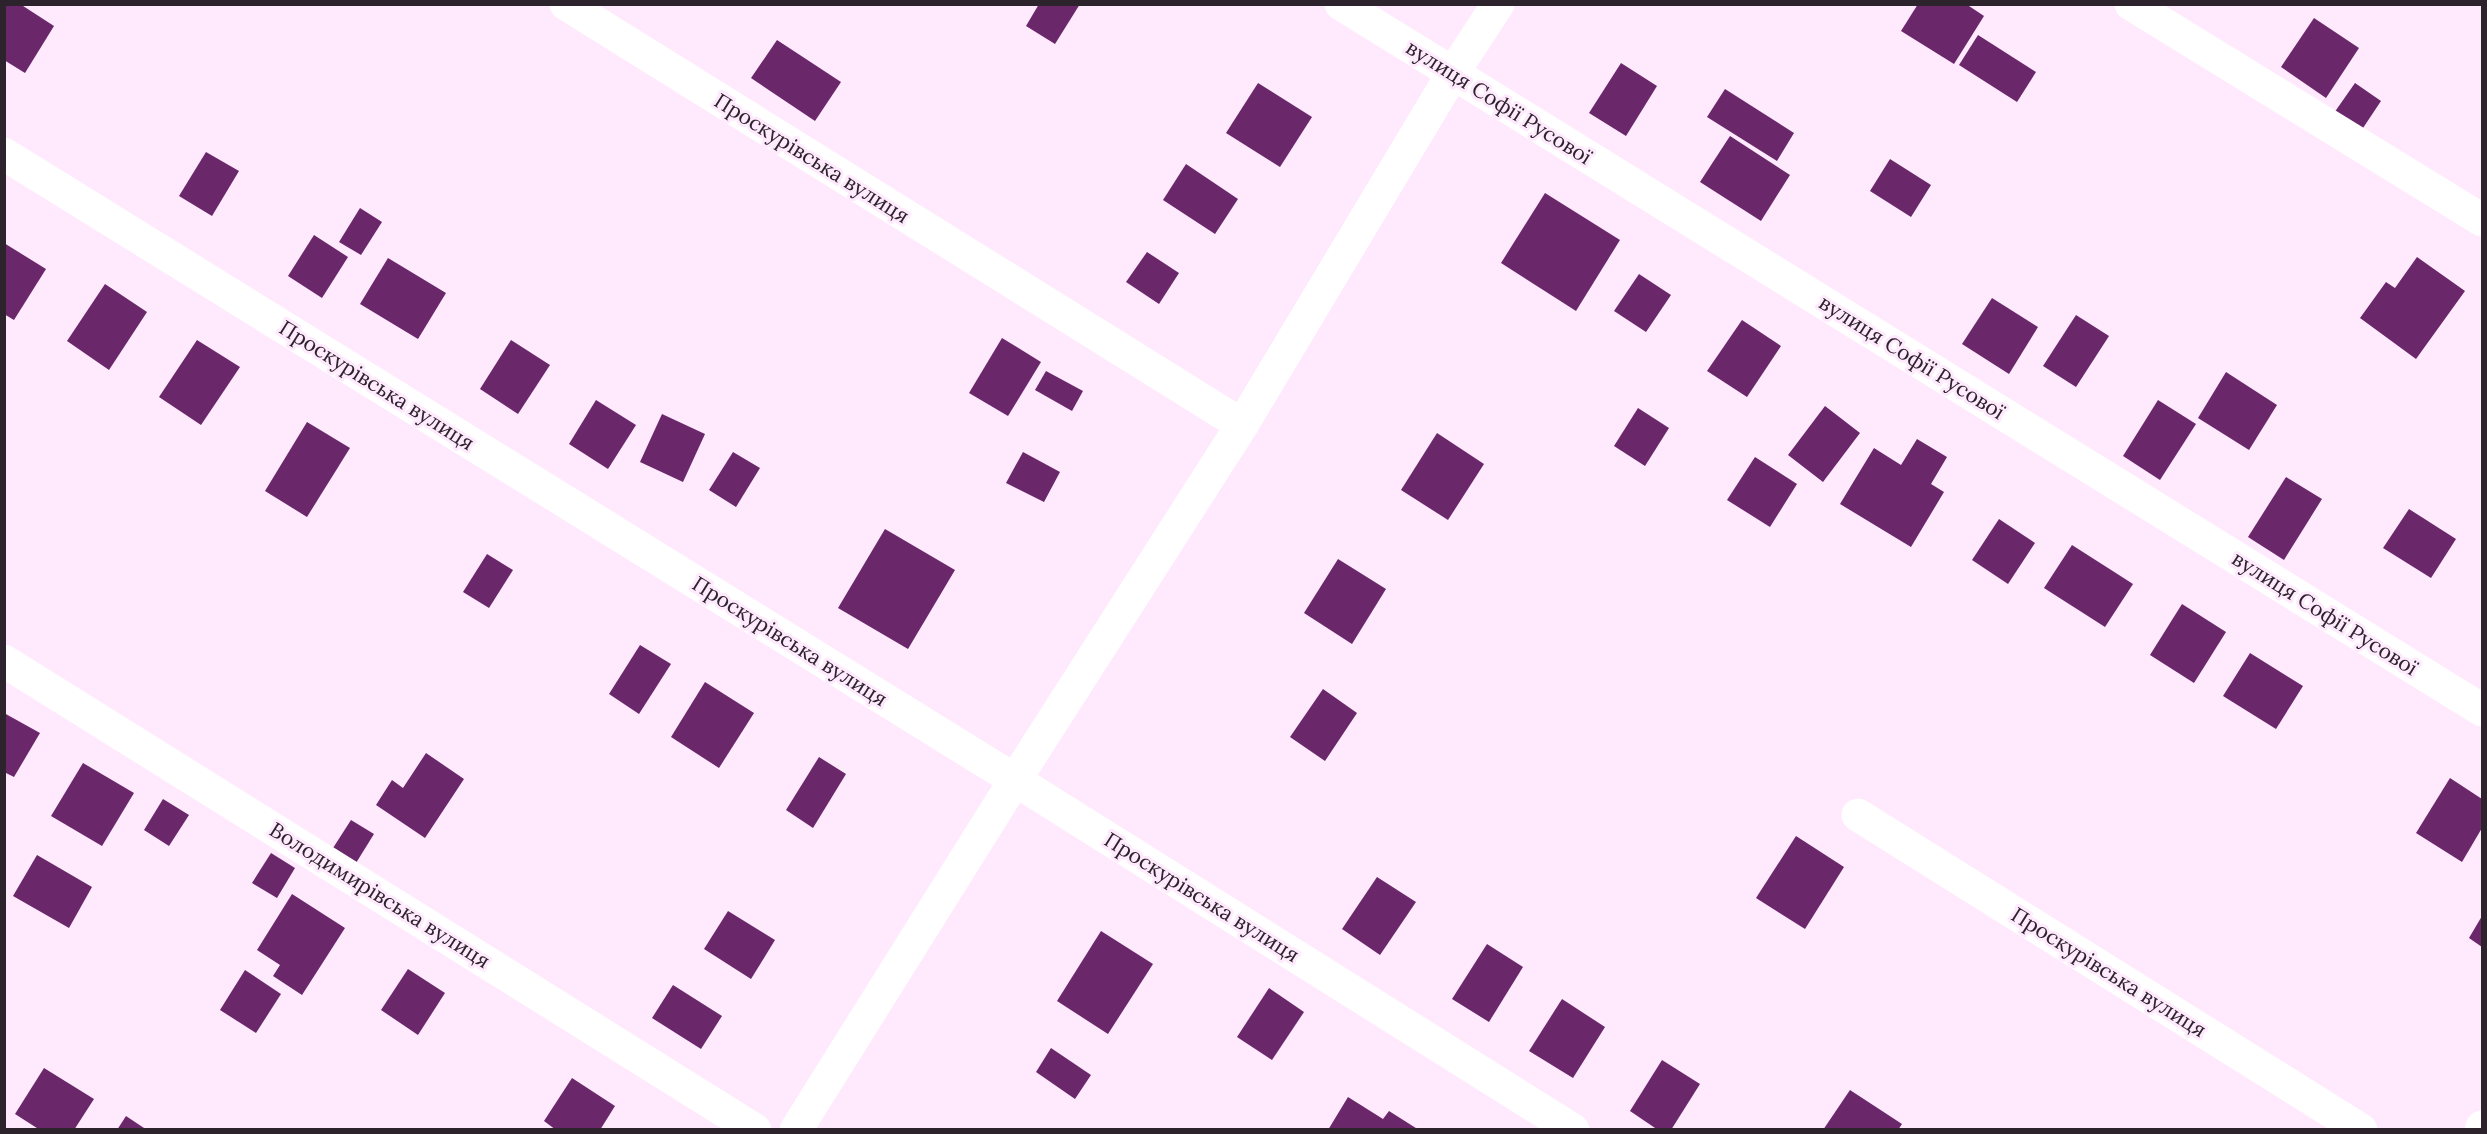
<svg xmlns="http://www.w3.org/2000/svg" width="2487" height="1134" font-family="Lora,serif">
	<rect width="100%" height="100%" fill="#fee9fd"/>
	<g fill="#6a286b">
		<polygon points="4,4 20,4 54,26 25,73 4,60"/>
		<polygon points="1039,4 1080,4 1055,44 1026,26"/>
		<polygon points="1918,4 1966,4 1984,16 1954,64 1901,31"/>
		<polygon points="2314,18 2359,48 2326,98 2281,67"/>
		<polygon points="1978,35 2036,72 2017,102 1959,65"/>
		<polygon points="777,40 841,82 815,121 751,78"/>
		<polygon points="1621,63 1657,86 1626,136 1589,113"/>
		<polygon points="1258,83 1312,117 1280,167 1226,133"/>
		<polygon points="2355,83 2381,101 2361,131 2334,113"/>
		<polygon points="1725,89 1794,133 1777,161 1707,117"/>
		<polygon points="1730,136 1790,175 1761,221 1700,182"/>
		<polygon points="206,152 239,171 212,216 179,196"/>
		<polygon points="1890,159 1931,185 1911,217 1870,191"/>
		<polygon points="1186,164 1238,199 1215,234 1163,200"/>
		<polygon points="1545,193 1620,240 1576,311 1501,263"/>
		<polygon points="360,208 382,222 361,255 339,242"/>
		<polygon points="314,235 348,257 322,298 288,276"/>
		<polygon points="4,243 46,269 14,320 4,314"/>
		<polygon points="1147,252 1179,273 1159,304 1126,282"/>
		<polygon points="2417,257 2465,291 2416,359 2360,318 2386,282 2395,288"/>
		<polygon points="388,258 446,293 418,339 360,304"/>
		<polygon points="1639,274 1671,295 1646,332 1614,311"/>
		<polygon points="105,284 147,312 109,370 67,341"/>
		<polygon points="1992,298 2038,327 2009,374 1962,344"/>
		<polygon points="2076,315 2109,336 2076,387 2043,366"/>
		<polygon points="1742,320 1781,346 1747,397 1707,371"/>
		<polygon points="1002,338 1041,362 1008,416 969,393"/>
		<polygon points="197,340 240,367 201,425 159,397"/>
		<polygon points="511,340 550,365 518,414 480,389"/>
		<polygon points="1046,371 1083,391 1072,411 1035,390"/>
		<polygon points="2226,372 2277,405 2249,450 2198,418"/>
		<polygon points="596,400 636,425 608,469 569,444"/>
		<polygon points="2158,400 2196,424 2160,480 2123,456"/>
		<polygon points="1825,406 1860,433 1823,482 1788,455"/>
		<polygon points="1638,408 1669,428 1645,466 1614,446"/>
		<polygon points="662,414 705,434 683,482 640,462"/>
		<polygon points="307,422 350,448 307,517 265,491"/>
		<polygon points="1437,433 1484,464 1448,520 1401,490"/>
		<polygon points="1917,439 1947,457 1931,484 1944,492 1911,547 1840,504 1874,448 1901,465"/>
		<polygon points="733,452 760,468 736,507 709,490"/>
		<polygon points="1023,452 1060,472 1044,502 1006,483"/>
		<polygon points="1755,457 1797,484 1770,527 1727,500"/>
		<polygon points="2286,477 2322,499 2284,560 2248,537"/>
		<polygon points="2409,509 2456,539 2431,578 2383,548"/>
		<polygon points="1999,519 2035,543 2008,584 1972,560"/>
		<polygon points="885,529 955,570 908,649 838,608"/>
		<polygon points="2072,545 2133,584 2105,627 2044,588"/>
		<polygon points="487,554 513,570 489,608 463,592"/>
		<polygon points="1338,559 1386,589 1352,644 1304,613"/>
		<polygon points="2182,604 2226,632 2194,683 2150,655"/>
		<polygon points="640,645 671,664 639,714 609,694"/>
		<polygon points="2250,653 2303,686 2276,729 2223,696"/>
		<polygon points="705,682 754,713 719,768 671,737"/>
		<polygon points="1323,689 1357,713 1325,761 1290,737"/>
		<polygon points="4,713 40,733 14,777 4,772"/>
		<polygon points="426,753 464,779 425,838 376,805 392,780 403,788"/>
		<polygon points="819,757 846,774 813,828 786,810"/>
		<polygon points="83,763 134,793 102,846 51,816"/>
		<polygon points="2450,778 2482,799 2482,828 2462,862 2416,833"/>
		<polygon points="163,799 189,815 169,846 144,830"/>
		<polygon points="351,820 374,834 356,863 333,848"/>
		<polygon points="1796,836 1844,867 1805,929 1756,898"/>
		<polygon points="271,853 295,868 277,898 252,883"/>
		<polygon points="37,855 92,887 69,928 13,896"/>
		<polygon points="1377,877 1416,902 1380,955 1342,929"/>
		<polygon points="292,894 345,928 302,995 273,976 280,965 257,950"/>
		<polygon points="728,911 775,940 751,979 704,949"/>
		<polygon points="2482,916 2482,947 2469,938"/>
		<polygon points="1101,931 1153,964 1108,1034 1057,1001"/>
		<polygon points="1487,944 1523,967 1489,1022 1452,999"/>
		<polygon points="408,969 445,993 418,1035 381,1010"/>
		<polygon points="245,970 281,994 256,1033 220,1010"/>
		<polygon points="673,985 722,1016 701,1049 652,1018"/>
		<polygon points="1269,988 1304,1012 1272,1060 1237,1037"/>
		<polygon points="1562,999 1605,1027 1573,1078 1529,1051"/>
		<polygon points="1051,1048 1091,1075 1075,1099 1036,1072"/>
		<polygon points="1662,1060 1700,1084 1671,1130 1658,1130 1630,1111"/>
		<polygon points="44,1068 94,1099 74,1130 40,1130 15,1114"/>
		<polygon points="572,1078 615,1106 600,1130 556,1130 544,1121"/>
		<polygon points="1850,1090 1902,1124 1898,1130 1823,1130"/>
		<polygon points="1348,1097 1383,1119 1389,1111 1419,1130 1328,1130"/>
		<polygon points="126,1116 147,1130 117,1130"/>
	</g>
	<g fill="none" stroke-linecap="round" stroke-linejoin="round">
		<g stroke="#fff" stroke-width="33">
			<polyline points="566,4 1242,425"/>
			<polyline points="1341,4 2482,710"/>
			<polyline points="2131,4 2482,220"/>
			<polyline points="4,154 1015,780 1573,1130"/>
			<polyline points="4,661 755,1130"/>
			<polyline points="1858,815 2361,1130"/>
			<polyline points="796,1130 1015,780 1242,425 1453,73 1498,4"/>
			<polyline points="2481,1130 2482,1127"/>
		</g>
	</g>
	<g text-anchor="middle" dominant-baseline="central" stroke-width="6" stroke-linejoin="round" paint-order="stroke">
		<g font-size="21" fill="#2c232c" stroke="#fee9fd">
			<text transform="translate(1499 102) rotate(32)">вулиця Софії Русової</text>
			<text transform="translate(812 158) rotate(32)">Проскурівська вулиця</text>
			<text transform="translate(1912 357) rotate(32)">вулиця Софії Русової</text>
			<text transform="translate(377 385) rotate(32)">Проскурівська вулиця</text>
			<text transform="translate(2325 613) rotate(32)">вулиця Софії Русової</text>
			<text transform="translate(790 641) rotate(32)">Проскурівська вулиця</text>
			<text transform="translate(380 895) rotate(32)">Володимирівська вулиця</text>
			<text transform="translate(1202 897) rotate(32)">Проскурівська вулиця</text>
			<text transform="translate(2109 972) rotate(32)">Проскурівська вулиця</text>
		</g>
	</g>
	<rect width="2487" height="1134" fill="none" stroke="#2c232c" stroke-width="12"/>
</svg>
